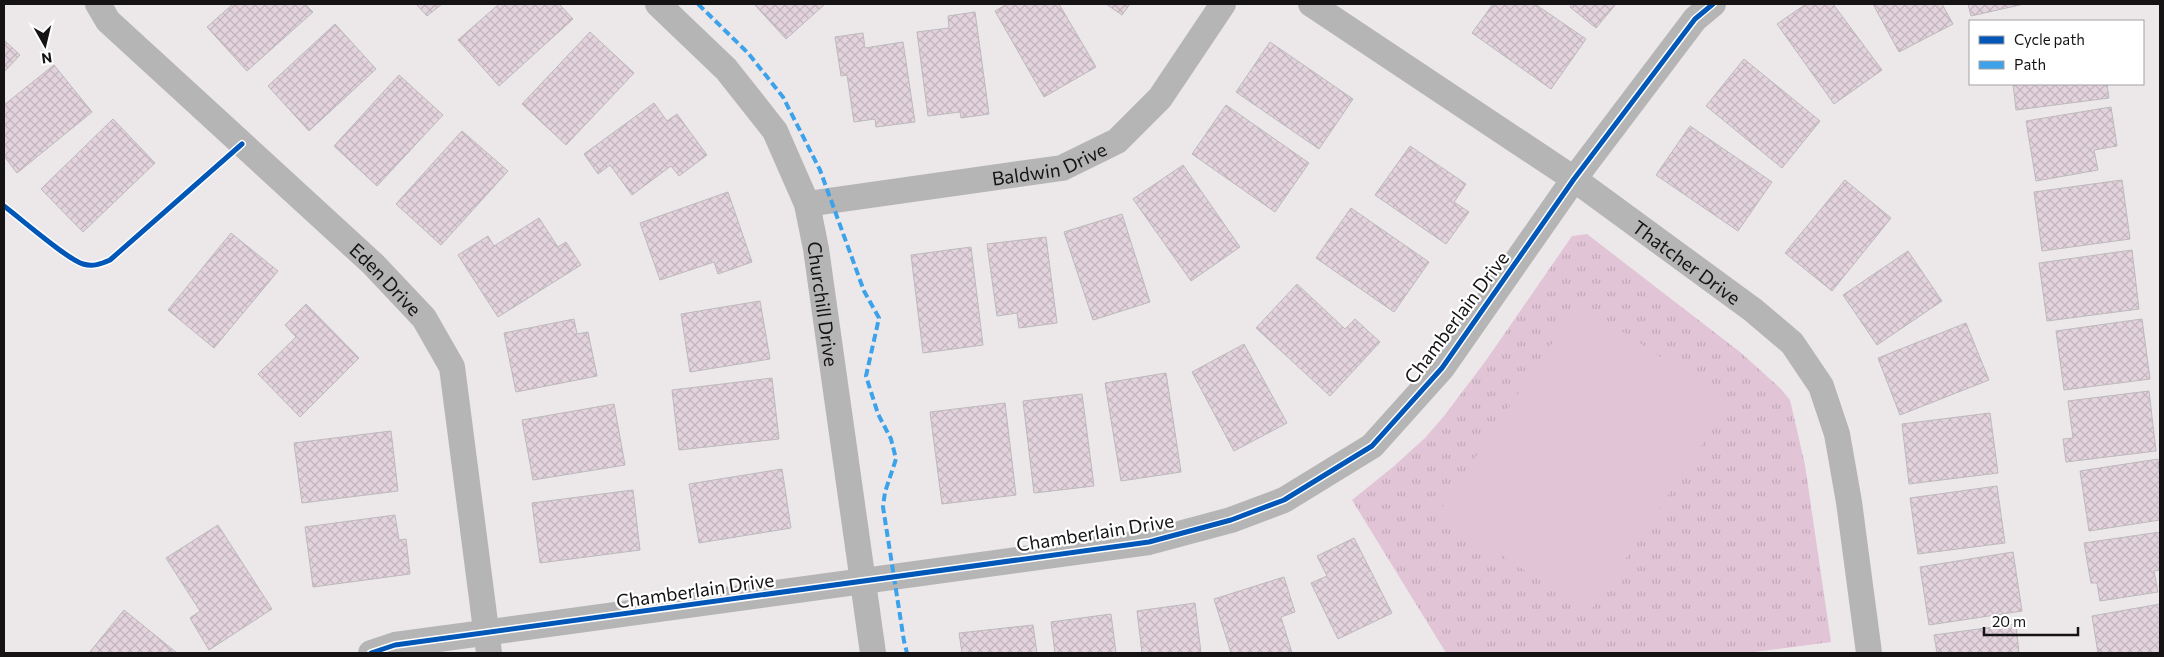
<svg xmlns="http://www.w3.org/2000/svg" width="2164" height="657" font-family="Commissioner,sans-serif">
	<defs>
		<pattern id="park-tufts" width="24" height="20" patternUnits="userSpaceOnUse" patternTransform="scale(1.25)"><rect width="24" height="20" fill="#e2c4d7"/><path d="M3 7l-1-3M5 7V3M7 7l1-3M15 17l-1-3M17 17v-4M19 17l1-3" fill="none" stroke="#c1a8b8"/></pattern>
		<pattern id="building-cross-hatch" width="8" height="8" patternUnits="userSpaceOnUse" patternTransform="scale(1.25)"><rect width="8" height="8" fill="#e3d3dd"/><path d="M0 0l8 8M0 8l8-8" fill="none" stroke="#c2b4bd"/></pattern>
	</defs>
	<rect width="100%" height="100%" fill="#ece8ea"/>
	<polygon fill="url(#park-tufts)" points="1587,234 1740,352 1781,389 1790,400 1805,465 1831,642 1747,653 1446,653 1352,500 1394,466 1425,438 1444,416 1487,359 1572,236"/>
	<polygon fill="#e2c4d7" points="1579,303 1730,403 1589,613 1438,513"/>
	<g fill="url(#building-cross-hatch)" stroke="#bdbabb">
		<polygon points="233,4 305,4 313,12 247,71 207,27"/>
		<polygon points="416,4 442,4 427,16"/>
		<polygon points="499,4 559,4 573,19 499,86 458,40"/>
		<polygon points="754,4 825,4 786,39"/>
		<polygon points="1007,4 1059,4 1096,67 1044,97 995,11"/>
		<polygon points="1106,4 1130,4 1122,15"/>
		<polygon points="1493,4 1535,4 1586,39 1551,89 1472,33"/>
		<polygon points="1572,4 1616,4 1596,28 1570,7"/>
		<polygon points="1806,4 1833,4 1882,70 1834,104 1777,24"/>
		<polygon points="1873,4 1942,4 1953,24 1899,52"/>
		<polygon points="1968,4 2024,4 1971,16"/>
		<polygon points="975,12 989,114 961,118 960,112 928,116 917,32 949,28 948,16"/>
		<polygon points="335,24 376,69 309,131 268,86"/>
		<polygon points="590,32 634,73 566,145 522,104"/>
		<polygon points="863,33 865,48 903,42 915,122 876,127 875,119 854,122 847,75 841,76 835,37"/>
		<polygon points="4,40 20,55 4,72"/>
		<polygon points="1270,42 1353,99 1319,149 1236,92"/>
		<polygon points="1744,59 1820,121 1782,168 1706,106"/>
		<polygon points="54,65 92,112 17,173 4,156 4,105"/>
		<polygon points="399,75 443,115 377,186 334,146"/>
		<polygon points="2013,84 2107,84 2109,98 2016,110"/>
		<polygon points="654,103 667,121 677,114 707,155 679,176 671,166 632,195 610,165 598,174 584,154"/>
		<polygon points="1226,105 1309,163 1275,212 1192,154"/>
		<polygon points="2111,107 2117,146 2094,150 2098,170 2036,181 2026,121"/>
		<polygon points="113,119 155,163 83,232 41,189"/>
		<polygon points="1690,126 1772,182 1738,231 1656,175"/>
		<polygon points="462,131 508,171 441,245 396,204"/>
		<polygon points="1410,146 1466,184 1454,202 1469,212 1446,244 1375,195"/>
		<polygon points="1183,165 1240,247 1191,281 1133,199"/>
		<polygon points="1845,180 1891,218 1832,291 1785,253"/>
		<polygon points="2122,180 2130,239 2042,251 2034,192"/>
		<polygon points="728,192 752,262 718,274 714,262 660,280 640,223"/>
		<polygon points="1351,208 1429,262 1394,312 1316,258"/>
		<polygon points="1122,214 1150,302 1093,320 1064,232"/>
		<polygon points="539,218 558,247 566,242 581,265 498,317 458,255 488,236 494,246"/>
		<polygon points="231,233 278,271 214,348 168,310"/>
		<polygon points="1046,237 1057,323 1019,328 1017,313 997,316 987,244"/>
		<polygon points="971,247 983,345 923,353 911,255"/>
		<polygon points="2132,250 2139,309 2047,321 2039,263"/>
		<polygon points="1908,251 1942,301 1877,345 1843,295"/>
		<polygon points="1297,284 1345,329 1355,319 1380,342 1330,396 1256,328"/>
		<polygon points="760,301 770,359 690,372 681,314"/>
		<polygon points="306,304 359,358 300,417 258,374 296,337 285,325"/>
		<polygon points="574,319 577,334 588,332 597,376 516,392 504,333"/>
		<polygon points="2142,319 2150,379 2064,390 2056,331"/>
		<polygon points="1966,323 1989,380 1900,415 1878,358"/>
		<polygon points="1244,344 1287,423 1234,451 1192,372"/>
		<polygon points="1166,373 1181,472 1121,481 1105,383"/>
		<polygon points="772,378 779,439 679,450 672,390"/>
		<polygon points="2149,391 2156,451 2066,462 2063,439 2073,438 2068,401"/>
		<polygon points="1082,394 1094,486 1034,493 1023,401"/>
		<polygon points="1005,403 1016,495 942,504 930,412"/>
		<polygon points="614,404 625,465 533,480 522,420"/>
		<polygon points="1990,413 1998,473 1909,484 1902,424"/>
		<polygon points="391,431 398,491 302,503 294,443"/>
		<polygon points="2158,459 2160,478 2160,520 2089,531 2080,471"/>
		<polygon points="782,469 791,528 699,543 689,484"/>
		<polygon points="1997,486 2005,543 1918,554 1910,498"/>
		<polygon points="633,490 640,550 540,563 532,503"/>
		<polygon points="395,515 399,540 406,539 410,574 313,587 305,527"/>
		<polygon points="218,525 272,609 209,650 190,618 200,611 166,558"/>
		<polygon points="2160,532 2160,570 2154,571 2158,592 2100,601 2097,583 2091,583 2084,543"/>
		<polygon points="1354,538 1392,613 1338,639 1311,583 1327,576 1317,556"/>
		<polygon points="2013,552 2022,611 1929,625 1920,567"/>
		<polygon points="1284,577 1295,612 1281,617 1292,653 1231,653 1214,599"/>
		<polygon points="1195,603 1201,653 1142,653 1137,611"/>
		<polygon points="2160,604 2160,653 2098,653 2092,616"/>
		<polygon points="124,610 177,653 89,653"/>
		<polygon points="1111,614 1116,653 1055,653 1051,622"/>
		<polygon points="2016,624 2019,653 1937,653 1934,635"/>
		<polygon points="1033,625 1037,653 962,653 959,633"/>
	</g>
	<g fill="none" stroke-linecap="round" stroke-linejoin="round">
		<g stroke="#b6b5b6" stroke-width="26">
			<path id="s1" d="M98,4L108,21L373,264L424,318L452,367L489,653"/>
			<path id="s2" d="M658,4L726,69L775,131L807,204L816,249L873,653"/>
			<path id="s3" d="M1311,4L1574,179L1753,310L1792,343L1821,386L1837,434L1849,502L1869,653"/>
			<path id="s4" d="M807,204L1062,168L1117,141L1160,98L1223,4"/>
			<polyline points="371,653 395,645 1149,542 1231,520 1284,500 1372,446 1442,368 1574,179 1695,19 1713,4"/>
		</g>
		<polyline stroke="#3da2ea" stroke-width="4" stroke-dasharray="8 4" stroke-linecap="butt" points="698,4 748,53 783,97 820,170 864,291 879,318 866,376 878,414 891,439 896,459 885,492 883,507 904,641 907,653"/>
		<defs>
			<g id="cycleway">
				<path d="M4,206C20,218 68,260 83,264C93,267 101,264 110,260L242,144"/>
				<polyline points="371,653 395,645 1149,542 1231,520 1284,500 1372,446 1442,368 1574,179 1695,19 1713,4"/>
			</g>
		</defs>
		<use href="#cycleway" stroke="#fff" stroke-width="8"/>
		<use href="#cycleway" stroke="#0057b8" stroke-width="5"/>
	</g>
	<g text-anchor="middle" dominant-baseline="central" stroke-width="4.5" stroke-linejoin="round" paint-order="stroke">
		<g font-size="19" fill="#151314" stroke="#fff">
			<text stroke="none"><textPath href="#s4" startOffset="246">Baldwin Drive</textPath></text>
			<text stroke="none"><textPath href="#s3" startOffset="456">Thatcher Drive</textPath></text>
			<text stroke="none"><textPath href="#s1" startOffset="399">Eden Drive</textPath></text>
			<text stroke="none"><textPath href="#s2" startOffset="354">Churchill Drive</textPath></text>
			<text transform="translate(1456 317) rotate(-53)">Chamberlain Drive</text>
			<text transform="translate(1095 532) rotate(-9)">Chamberlain Drive</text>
			<text transform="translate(695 590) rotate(-8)">Chamberlain Drive</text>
		</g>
	</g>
	<rect width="2164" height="657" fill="none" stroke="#151314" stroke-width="10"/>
	<rect x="1969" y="20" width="175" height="65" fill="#ffffff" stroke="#a1a1a1"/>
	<rect x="1979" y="36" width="25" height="8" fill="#0057b8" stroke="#a1a1a1"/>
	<text x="2014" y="45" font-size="15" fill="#151314">Cycle path</text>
	<rect x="1979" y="61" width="25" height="8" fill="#3da2ea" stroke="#a1a1a1"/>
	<text x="2014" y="70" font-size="15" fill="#151314">Path</text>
	<g transform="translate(45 45) rotate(172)" stroke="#ffffff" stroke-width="4" paint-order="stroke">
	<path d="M0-4L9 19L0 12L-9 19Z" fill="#151314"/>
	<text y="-8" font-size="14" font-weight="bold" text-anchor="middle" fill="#151314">N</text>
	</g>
	<path d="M1984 627v8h94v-8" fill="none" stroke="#151314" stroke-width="2.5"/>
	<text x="1992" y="627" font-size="15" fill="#151314" stroke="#ffffff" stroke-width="4" paint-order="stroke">20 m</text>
</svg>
